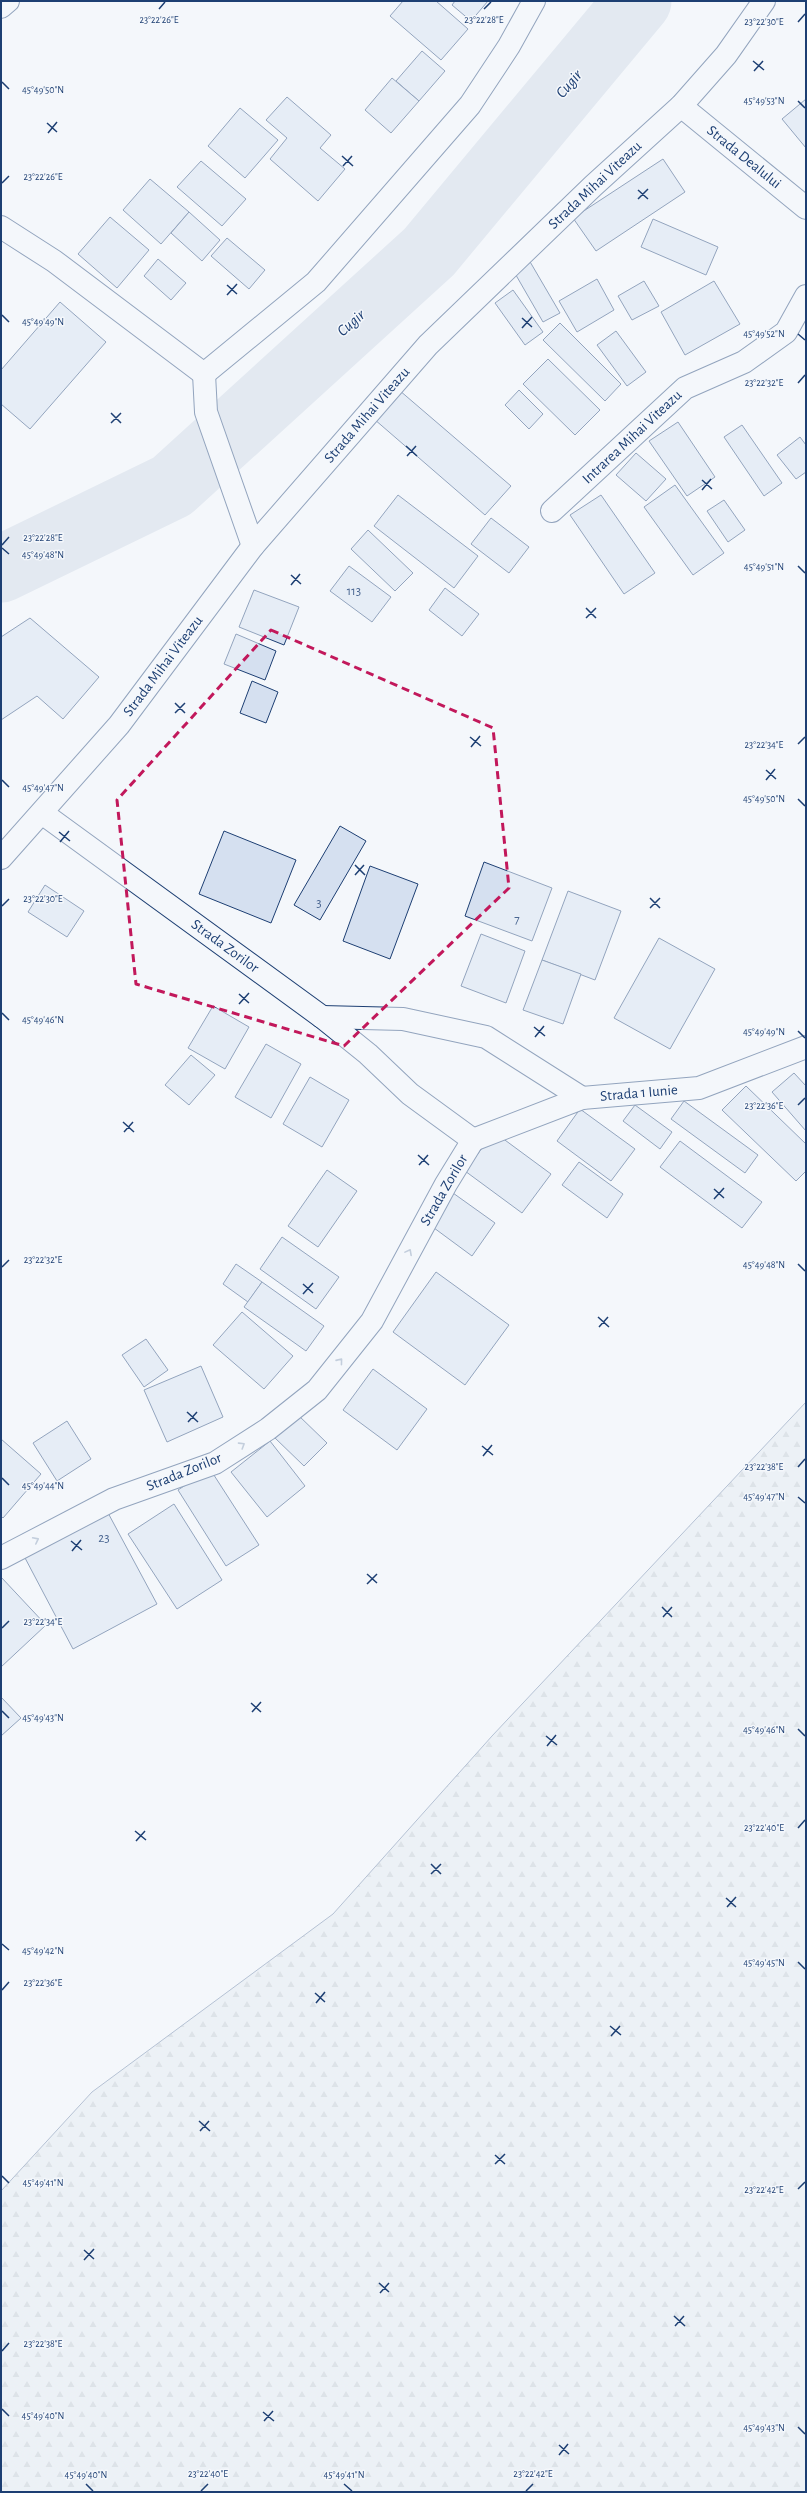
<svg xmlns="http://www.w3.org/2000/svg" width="807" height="2493" font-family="'Alegreya Sans',sans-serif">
	<defs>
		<pattern id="forest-firs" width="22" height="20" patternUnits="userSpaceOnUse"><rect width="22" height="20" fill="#e3e9f0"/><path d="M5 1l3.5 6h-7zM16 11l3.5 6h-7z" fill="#c2c9d1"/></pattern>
	</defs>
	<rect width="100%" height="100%" fill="#f4f7fb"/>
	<polygon fill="url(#forest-firs)" stroke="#687fa3" points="806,1402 806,2492 1,2492 1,2191 92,2092 333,1914 492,1736"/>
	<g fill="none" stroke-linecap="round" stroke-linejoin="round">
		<polyline stroke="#cfd7e4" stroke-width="67" points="1,569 172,486 429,252 638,1"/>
	</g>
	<g fill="#d5e0f0" stroke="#1d3f73">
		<polygon points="403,1 436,1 468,29 441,60 390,16"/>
		<polygon points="455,1 488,1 471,21 452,5"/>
		<polygon points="422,51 445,71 419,101 396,81"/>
		<polygon points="392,78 419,101 391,133 365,110"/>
		<polygon points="287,97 331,135 320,148 345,169 318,201 270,159 287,138 266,120"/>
		<polygon points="806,99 806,148 782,119"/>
		<polygon points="240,108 278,140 245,178 208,146"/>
		<polygon points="663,159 685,192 596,251 573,218"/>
		<polygon points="201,161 246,199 222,226 177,187"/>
		<polygon points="150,179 189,212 161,244 123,210"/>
		<polygon points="189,212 220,240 202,261 171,233"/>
		<polygon points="110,217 149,250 117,288 78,254"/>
		<polygon points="653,219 718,247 706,275 641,247"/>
		<polygon points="227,238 265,270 249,289 211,256"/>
		<polygon points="158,259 186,283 171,300 144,276"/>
		<polygon points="529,260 560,313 543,322 513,270"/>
		<polygon points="597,279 614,310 577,332 559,301"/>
		<polygon points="644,281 659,306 632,320 618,296"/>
		<polygon points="714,281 740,324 685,355 661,312"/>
		<polygon points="513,290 543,332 525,345 495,303"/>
		<polygon points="60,302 106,342 30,429 1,404 1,370"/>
		<polygon points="560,323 621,384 605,401 543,340"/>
		<polygon points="616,331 646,372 627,386 597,345"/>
		<polygon points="548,359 600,410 575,435 523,384"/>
		<polygon points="399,390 511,486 485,515 374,419"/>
		<polygon points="519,390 543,414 529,429 505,405"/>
		<polygon points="678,422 715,477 687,496 649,441"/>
		<polygon points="742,425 782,483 764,496 724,437"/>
		<polygon points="800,437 806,445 806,472 796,479 777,455"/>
		<polygon points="636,453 666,479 646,501 616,475"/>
		<polygon points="675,485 724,553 693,575 644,507"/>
		<polygon points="398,495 478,556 454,588 374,526"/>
		<polygon points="601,495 655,573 624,594 570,515"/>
		<polygon points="724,500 745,530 728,542 707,511"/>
		<polygon points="491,518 529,547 509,573 471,544"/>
		<polygon points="368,530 413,573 395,591 351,549"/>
		<polygon points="349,566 391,597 372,622 330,591"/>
		<polygon points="445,588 479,614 462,636 429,610"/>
		<polygon points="254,590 299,607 284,645 239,627"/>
		<polygon points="30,618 99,677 63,719 37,696 1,720 1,637"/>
		<polygon points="236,634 276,651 265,680 224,664"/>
		<polygon points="252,681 278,692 266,723 240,713"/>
		<polygon points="340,826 366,841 320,920 294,905"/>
		<polygon points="224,831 296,860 271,923 199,894"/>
		<polygon points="484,862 552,888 532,941 465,916"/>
		<polygon points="370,866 418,884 390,959 343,941"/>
		<polygon points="45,885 84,911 67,937 28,912"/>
		<polygon points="568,891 621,911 595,980 542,960"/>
		<polygon points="481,934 525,951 506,1003 461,986"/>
		<polygon points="659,938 715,969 670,1049 614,1018"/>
		<polygon points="542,960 581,974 563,1024 523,1010"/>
		<polygon points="213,1006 249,1027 225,1069 188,1048"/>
		<polygon points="266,1044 301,1064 271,1118 235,1097"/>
		<polygon points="191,1055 215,1075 189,1105 165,1085"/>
		<polygon points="794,1073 806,1086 806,1131 772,1092"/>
		<polygon points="310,1077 349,1100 322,1147 283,1124"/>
		<polygon points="746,1086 806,1144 806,1171 796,1181 722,1110"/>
		<polygon points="684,1101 758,1155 745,1173 671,1119"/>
		<polygon points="635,1105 672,1132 660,1149 623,1121"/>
		<polygon points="580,1109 635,1149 611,1181 557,1141"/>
		<polygon points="494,1132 551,1174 522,1213 465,1171"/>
		<polygon points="680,1141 762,1202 742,1228 660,1167"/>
		<polygon points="579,1162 623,1194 607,1218 562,1185"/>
		<polygon points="327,1170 357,1191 318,1247 288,1226"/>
		<polygon points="453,1193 495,1223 472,1256 430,1225"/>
		<polygon points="282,1237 339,1277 316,1309 260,1269"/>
		<polygon points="236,1264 262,1282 248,1302 223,1284"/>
		<polygon points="436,1272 509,1325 465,1385 393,1332"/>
		<polygon points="262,1282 324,1326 306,1351 244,1307"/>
		<polygon points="242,1312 293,1356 264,1389 213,1345"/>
		<polygon points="146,1339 168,1370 144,1387 122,1355"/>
		<polygon points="201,1366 223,1417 167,1442 144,1390"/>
		<polygon points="373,1369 427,1409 397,1450 343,1410"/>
		<polygon points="297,1414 327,1443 304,1466 274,1437"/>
		<polygon points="67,1421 91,1459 57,1481 33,1443"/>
		<polygon points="1,1439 41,1474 3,1518 1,1516"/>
		<polygon points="270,1441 305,1486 267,1517 231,1472"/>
		<polygon points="210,1469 259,1545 226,1566 178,1490"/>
		<polygon points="174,1504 222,1580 177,1609 128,1534"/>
		<polygon points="107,1511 157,1604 73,1649 24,1556"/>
		<polygon points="1,1577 46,1625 1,1667"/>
		<polygon points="1,1697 21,1718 1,1736"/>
	</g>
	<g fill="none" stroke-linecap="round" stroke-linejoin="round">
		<defs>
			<g id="minor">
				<polyline points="1,7 8,1"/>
				<polyline points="681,106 806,208"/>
				<polyline points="1,227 54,261 204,374"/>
				<polyline points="204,374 316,282 470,105 509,46 534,1"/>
				<polyline points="204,374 206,412 253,546"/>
				<polyline points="552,511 685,388 744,362 786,332 806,296"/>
				<polyline points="42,813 322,1017 368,1054 410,1094 473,1140"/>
				<polyline points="1,858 119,725 253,546 428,345 593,186 681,106 726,55 764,1"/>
				<polyline points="322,1017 403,1019 486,1037 582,1098"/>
				<polyline points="473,1140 582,1098 699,1088 806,1047"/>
				<polyline points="1,1558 114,1499 215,1463 268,1429 317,1390 372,1321 446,1184 473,1140"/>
			</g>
		</defs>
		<use href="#minor" stroke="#1d3f73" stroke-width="24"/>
		<use href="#minor" stroke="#f4f7fb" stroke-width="22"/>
	</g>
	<defs><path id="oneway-chevron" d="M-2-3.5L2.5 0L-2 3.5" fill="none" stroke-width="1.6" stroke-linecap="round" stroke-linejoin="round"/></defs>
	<g stroke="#889bb7">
		<use href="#oneway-chevron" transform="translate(409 1252) rotate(-62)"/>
		<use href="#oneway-chevron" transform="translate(340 1361) rotate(-51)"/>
		<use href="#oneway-chevron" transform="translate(242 1445) rotate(-32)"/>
		<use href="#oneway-chevron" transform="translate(36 1540) rotate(-27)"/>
	</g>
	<path d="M0 0H807V2493H0ZM271,630L493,728L509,888L344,1046L136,984L117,800Z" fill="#f4f7fb" fill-opacity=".55" fill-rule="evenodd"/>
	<path fill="none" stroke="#c2185b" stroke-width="3" stroke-dasharray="8 5" stroke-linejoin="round" d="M271,630L493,728L509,888L344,1046L136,984L117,800Z"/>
	<path fill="none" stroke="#1d3f73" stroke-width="1.5" d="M159,9L165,2M484,9L491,2M798,22L805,14M753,61L764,70M754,71L763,61M2,82L9,89M798,101L805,108M47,123L57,132M48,133L57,122M342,156L353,166M343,166L352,156M2,183L9,176M638,190L648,199M638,199L648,189M227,285L237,294M227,295L237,284M2,315L9,322M522,318L532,327M522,328L532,317M798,334L805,340M798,383L805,375M111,413L121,423M111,423L121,413M406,446L417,456M407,456L416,446M702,480L712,489M702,490L711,479M2,545L9,537M2,548L9,554M798,566L805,573M291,575L301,584M291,585L300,574M586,608L596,618M586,618L596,608M175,703L185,713M175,713L185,703M470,737L481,746M798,744L805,737M471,747L480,736M766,770L776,779M2,780L9,787M766,780L775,769M798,799L805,806M59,832L70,841M60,842L69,831M355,865L365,875M355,875L364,865M650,898L660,908M2,906L9,899M650,908L660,898M239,994L249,1003M239,1004L249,993M2,1013L9,1020M534,1027L545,1036M798,1031L805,1038M535,1037L544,1026M798,1105L805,1098M123,1122L134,1132M124,1132L133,1122M418,1155L429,1165M419,1165L428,1155M714,1189L724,1198M714,1199L724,1188M798,1264L805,1271M2,1267L9,1260M303,1284L313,1293M303,1294L313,1283M598,1317L609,1327M599,1327L608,1317M187,1412L198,1422M188,1422L197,1412M482,1446L493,1455M483,1456L492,1445M798,1467L805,1459M2,1478L9,1485M798,1497L805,1503M71,1541L82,1550M72,1551L81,1540M367,1574L377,1583M367,1584L377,1574M662,1607L672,1617M663,1617L672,1607M2,1628L9,1621M251,1703L261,1712M2,1711L9,1718M252,1712L261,1702M798,1729L805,1736M546,1736L557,1745M547,1746L556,1735M798,1828L805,1820M135,1831L146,1840M136,1841L145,1831M431,1864L441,1874M431,1874L441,1864M726,1898L736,1907M727,1907L736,1897M2,1944L9,1950M798,1962L805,1969M2,1990L9,1982M315,1993L325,2002M316,2003L325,1992M610,2026L621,2035M611,2036L620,2026M199,2121L210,2131M200,2131L209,2121M495,2155L505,2164M495,2164L505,2154M2,2176L9,2183M798,2189L805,2182M84,2250L94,2259M84,2260L94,2249M379,2283L389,2292M380,2293L389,2283M674,2316L685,2326M675,2326L684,2316M2,2351L9,2343M2,2409L9,2416M263,2412L274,2421M264,2421L273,2411M798,2427L805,2434M559,2445L569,2454M559,2455L568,2444M86,2484L93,2491M344,2484L352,2491M201,2491L208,2484M526,2491L533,2484"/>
	<g text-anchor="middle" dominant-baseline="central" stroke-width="3" stroke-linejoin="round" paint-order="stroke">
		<g font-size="13" fill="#4b6792">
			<text x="354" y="591">113</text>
			<text x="319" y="903">3</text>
			<text x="517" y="919">7</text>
			<text x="104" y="1538">23</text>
		</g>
		<g font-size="15" fill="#1d3f73" stroke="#f4f7fb">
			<text transform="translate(744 157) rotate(39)">Strada Dealului</text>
			<text transform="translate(595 185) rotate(-43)">Strada Mihai Viteazu</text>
			<text transform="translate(367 415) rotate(-49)">Strada Mihai Viteazu</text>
			<text transform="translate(632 437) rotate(-43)">Intrarea Mihai Viteazu</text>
			<text transform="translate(163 666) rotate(-53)">Strada Mihai Viteazu</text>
			<text transform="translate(225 946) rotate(36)">Strada Zorilor</text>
			<text transform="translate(639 1093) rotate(-5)">Strada 1 Iunie</text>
			<text transform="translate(444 1190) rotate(-60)">Strada Zorilor</text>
			<text transform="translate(184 1472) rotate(-22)">Strada Zorilor</text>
		</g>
		<g font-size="16" font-style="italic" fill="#1d3f73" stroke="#f4f7fb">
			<text transform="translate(569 84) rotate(-50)">Cugir</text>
			<text transform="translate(351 323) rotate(-42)">Cugir</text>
		</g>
	</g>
	<g font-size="10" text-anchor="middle" fill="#1d3f73" stroke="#f4f7fb" stroke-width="3" stroke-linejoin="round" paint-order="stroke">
		<text x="159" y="23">23°22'26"E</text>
		<text x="484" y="23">23°22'28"E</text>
		<text x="764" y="25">23°22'30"E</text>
		<text x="43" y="93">45°49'50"N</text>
		<text x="764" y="104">45°49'53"N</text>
		<text x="43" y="180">23°22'26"E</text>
		<text x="43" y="325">45°49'49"N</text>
		<text x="764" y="337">45°49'52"N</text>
		<text x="764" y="386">23°22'32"E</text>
		<text x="43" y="541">23°22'28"E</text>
		<text x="43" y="558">45°49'48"N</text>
		<text x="764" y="570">45°49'51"N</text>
		<text x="764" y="748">23°22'34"E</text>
		<text x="43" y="791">45°49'47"N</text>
		<text x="764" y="802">45°49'50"N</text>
		<text x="43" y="902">23°22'30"E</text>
		<text x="43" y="1023">45°49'46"N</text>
		<text x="764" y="1035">45°49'49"N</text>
		<text x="764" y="1109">23°22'36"E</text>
		<text x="43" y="1263">23°22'32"E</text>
		<text x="764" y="1268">45°49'48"N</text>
		<text x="764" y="1470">23°22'38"E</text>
		<text x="43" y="1489">45°49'44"N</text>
		<text x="764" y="1500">45°49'47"N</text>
		<text x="43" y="1625">23°22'34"E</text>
		<text x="43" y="1721">45°49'43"N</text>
		<text x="764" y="1733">45°49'46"N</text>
		<text x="764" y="1831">23°22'40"E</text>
		<text x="43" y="1954">45°49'42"N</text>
		<text x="764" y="1966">45°49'45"N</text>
		<text x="43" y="1986">23°22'36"E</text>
		<text x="43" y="2186">45°49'41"N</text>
		<text x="764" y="2193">23°22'42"E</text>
		<text x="43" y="2347">23°22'38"E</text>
		<text x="43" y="2419">45°49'40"N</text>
		<text x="764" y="2431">45°49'43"N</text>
		<text x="208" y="2477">23°22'40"E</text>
		<text x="533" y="2477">23°22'42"E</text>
		<text x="86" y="2478">45°49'40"N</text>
		<text x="344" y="2478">45°49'41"N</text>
	</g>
	<rect width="807" height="2493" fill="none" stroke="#1d3f73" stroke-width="4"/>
</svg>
